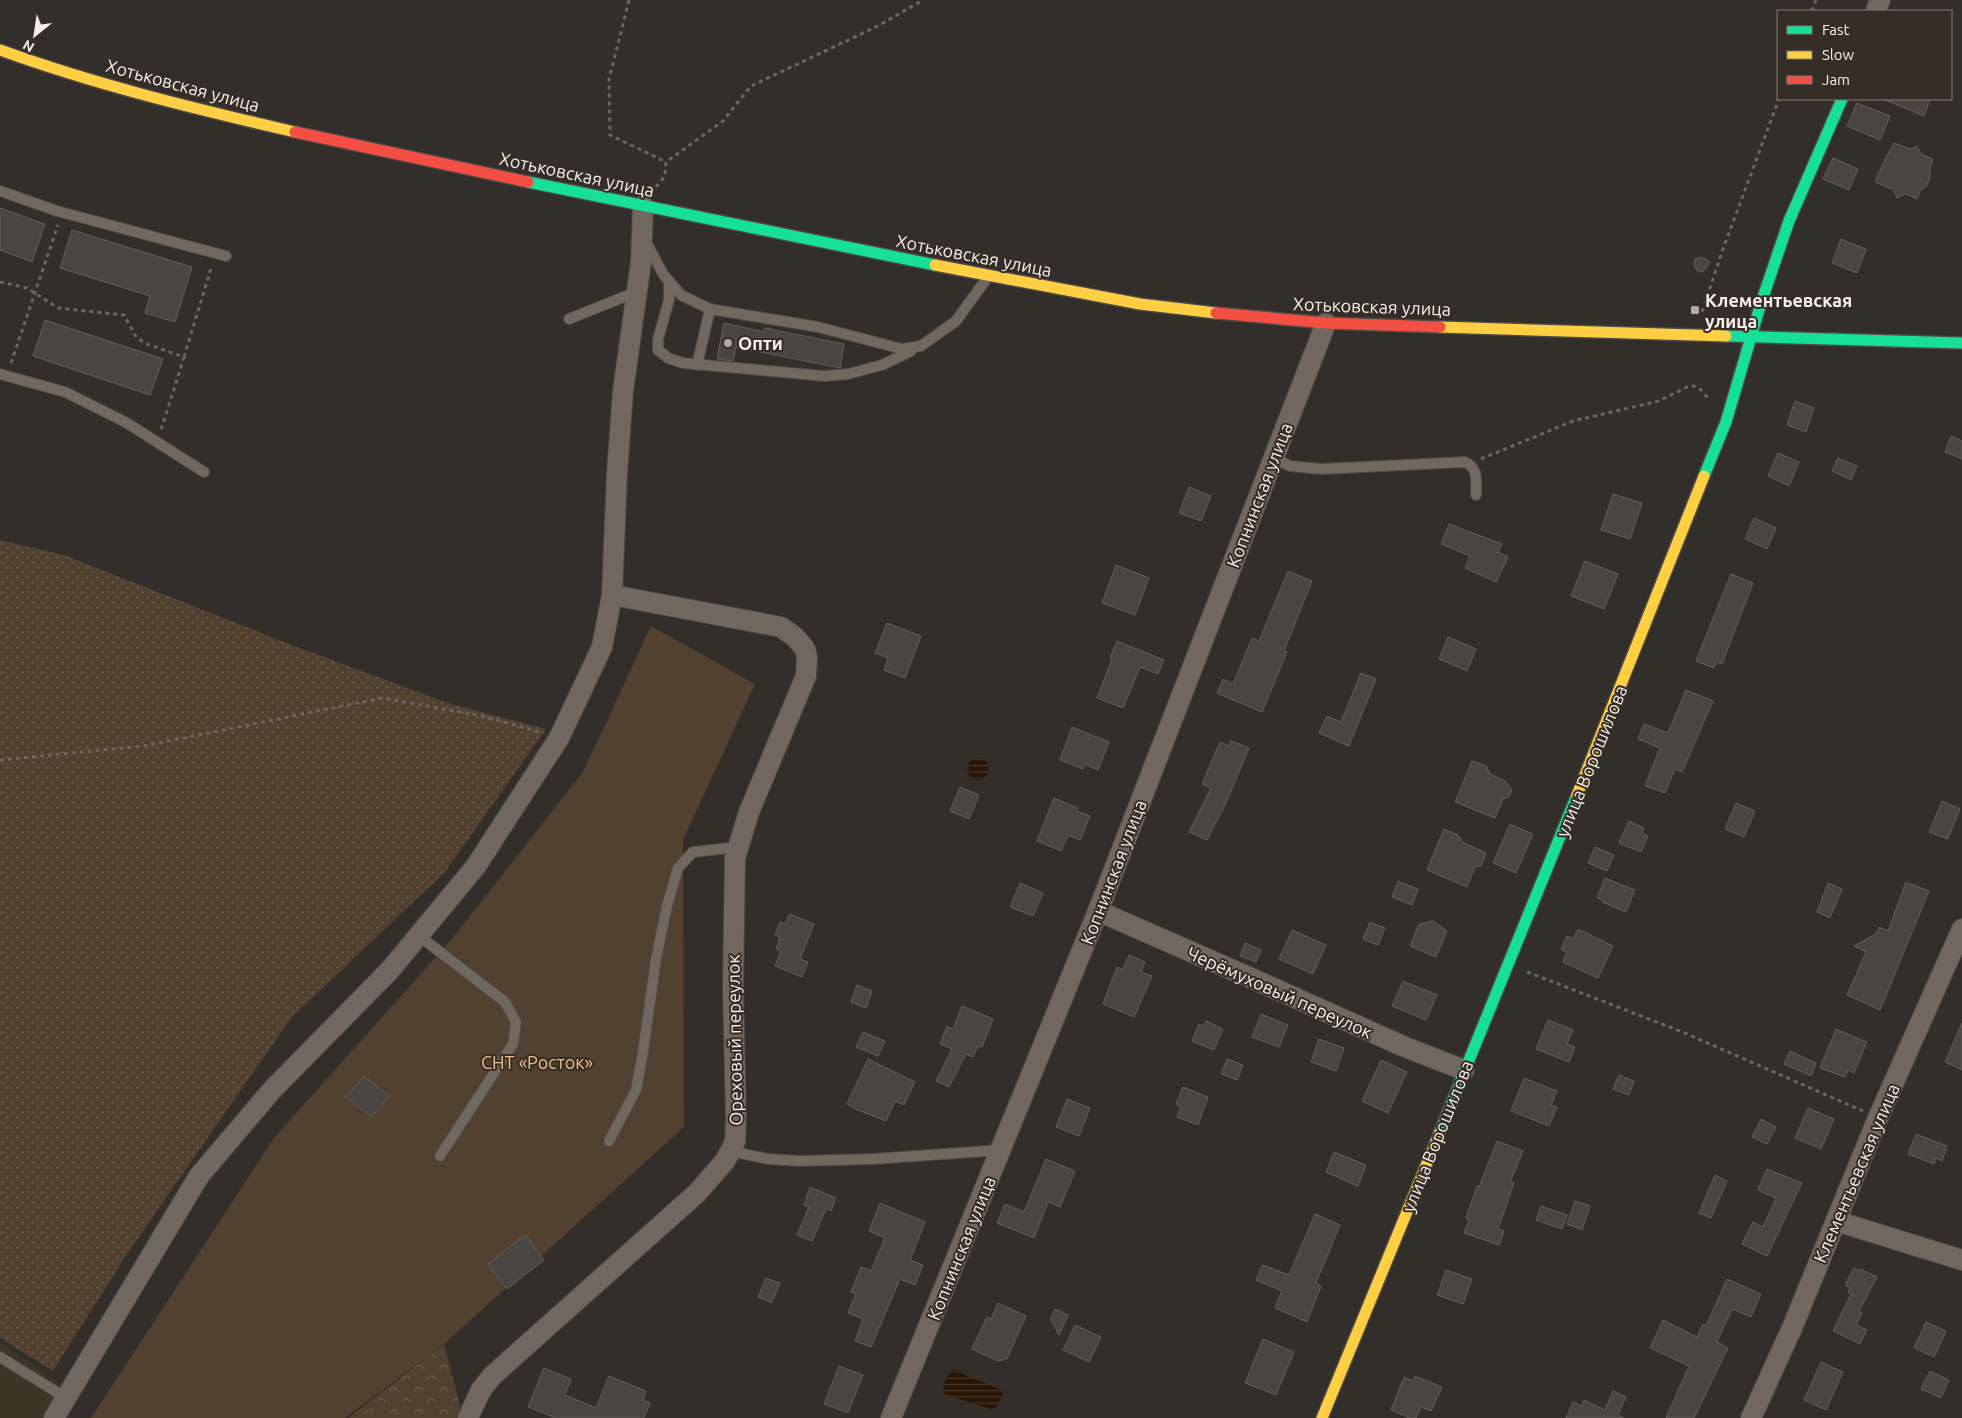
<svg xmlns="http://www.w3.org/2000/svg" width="1962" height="1418" font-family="Ubuntu,sans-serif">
	<defs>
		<pattern id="grass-dots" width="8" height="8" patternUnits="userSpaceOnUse" patternTransform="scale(1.25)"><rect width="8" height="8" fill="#52412e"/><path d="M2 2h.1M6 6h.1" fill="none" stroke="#6c5d4c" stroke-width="1.8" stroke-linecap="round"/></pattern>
		<pattern id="forest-crowns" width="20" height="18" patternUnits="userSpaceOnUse" patternTransform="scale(1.25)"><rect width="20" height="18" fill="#52412e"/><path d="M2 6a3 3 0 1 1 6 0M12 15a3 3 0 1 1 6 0" fill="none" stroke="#6c5d4c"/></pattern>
		<pattern id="water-rules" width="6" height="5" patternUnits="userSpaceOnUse" patternTransform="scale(1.25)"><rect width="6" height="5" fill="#281504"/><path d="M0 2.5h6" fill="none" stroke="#483729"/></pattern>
	</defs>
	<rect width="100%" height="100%" fill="#322e2a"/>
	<polygon fill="#3f3428" points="0,1343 62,1385 43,1418 0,1418"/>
	<polygon fill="url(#grass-dots)" points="0,540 64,555 297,647 448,703 546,729 445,872 291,1018 127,1254 53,1371 0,1338"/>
	<polygon fill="url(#forest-crowns)" points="444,1344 460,1406 458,1418 348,1418"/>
	<polygon fill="#52412e" points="651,626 755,684 683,840 684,1127 444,1344 345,1418 91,1418 274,1138 452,939 583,772"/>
	<g fill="url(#water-rules)">
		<circle cx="978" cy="769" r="11"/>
		<path d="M956,1369L965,1375L1002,1390L1003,1394L996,1408L990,1409L944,1394C942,1387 947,1371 956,1369Z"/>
	</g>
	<g fill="#484542" stroke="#625f5b">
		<polygon points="1883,99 1930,99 1924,116"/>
		<polygon points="1857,103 1890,116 1880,140 1847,126"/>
		<polygon points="1894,143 1910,149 1917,146 1921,154 1933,159 1930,168 1930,177 1926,187 1920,191 1917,199 1906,194 1897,198 1894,190 1875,182 1885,159"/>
		<polygon points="1833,158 1858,169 1849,190 1823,179"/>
		<polygon points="0,208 45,224 32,262 0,250"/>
		<polygon points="72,230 192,267 175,322 145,313 150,296 60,268"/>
		<polygon points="1841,239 1866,249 1857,273 1832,263"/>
		<polygon points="1702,257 1710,262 1703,272 1697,271 1694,265 1695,259"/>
		<polygon points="45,320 163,359 150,395 33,356"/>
		<polygon points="724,323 764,332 765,328 844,344 840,368 736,347 733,361 717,359"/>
		<polygon points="1795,401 1814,408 1806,432 1787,425"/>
		<polygon points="1951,436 1962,441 1962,459 1945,452"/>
		<polygon points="1778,453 1799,462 1789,486 1768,476"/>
		<polygon points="1838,458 1857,466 1851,480 1832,471"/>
		<polygon points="1189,487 1211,496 1201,521 1179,513"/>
		<polygon points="1613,494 1642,503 1630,539 1601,530"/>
		<polygon points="1754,518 1776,528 1767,549 1745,539"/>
		<polygon points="1449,524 1502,544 1498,552 1508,557 1496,582 1465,568 1470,556 1441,544"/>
		<polygon points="1585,561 1618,574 1604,609 1571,596"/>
		<polygon points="1116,565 1149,578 1135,615 1102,603"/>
		<polygon points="1288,571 1312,581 1284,651 1287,652 1262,712 1217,693 1223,679 1233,684 1252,638 1259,641"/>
		<polygon points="1731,574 1753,583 1722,664 1716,662 1714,668 1696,661"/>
		<polygon points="887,623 921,636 905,678 884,670 888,658 875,653"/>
		<polygon points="1448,637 1476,649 1467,671 1439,659"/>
		<polygon points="1117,641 1164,660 1158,674 1140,667 1123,708 1097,698 1112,659 1110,658"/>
		<polygon points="1361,673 1376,679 1349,746 1319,733 1327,716 1341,722"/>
		<polygon points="1686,690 1713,701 1682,772 1675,769 1665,793 1645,786 1660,748 1638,739 1644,724 1668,733"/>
		<polygon points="1072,727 1109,742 1098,770 1084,764 1083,769 1060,760"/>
		<polygon points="1231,741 1249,748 1227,801 1207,840 1189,832 1211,788 1202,784 1220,742 1229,746"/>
		<polygon points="1472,761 1486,766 1490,774 1505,781 1512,790 1509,797 1503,799 1495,818 1455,802"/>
		<polygon points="960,787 979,795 969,819 950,811"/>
		<polygon points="1054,798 1078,808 1077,811 1090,816 1080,840 1068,835 1061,851 1037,841"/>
		<polygon points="1942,801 1960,809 1948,839 1929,832"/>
		<polygon points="1736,803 1755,811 1744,837 1725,829"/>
		<polygon points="1629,821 1644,828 1642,833 1648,836 1641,852 1619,843"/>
		<polygon points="1510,824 1533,834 1516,873 1493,863"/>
		<polygon points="1444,829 1458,835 1462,842 1486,853 1481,866 1475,867 1467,887 1427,870"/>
		<polygon points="1595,847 1614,855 1607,871 1588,863"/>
		<polygon points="1605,878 1635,890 1626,912 1602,902 1603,900 1597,898"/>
		<polygon points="1398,881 1418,889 1412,905 1392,897"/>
		<polygon points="1906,882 1929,891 1880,1010 1847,995 1866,952 1854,946 1876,934 1879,927 1888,931"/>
		<polygon points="1020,883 1043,893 1033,916 1010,907"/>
		<polygon points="1828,883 1842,889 1830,918 1817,912"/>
		<polygon points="790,914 814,924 800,959 808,962 802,977 775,966 781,951 776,949 780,937 775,935 780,922 785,924"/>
		<polygon points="1433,921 1447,931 1436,957 1410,946 1419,924"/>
		<polygon points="1370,922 1385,928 1378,945 1363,939"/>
		<polygon points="1578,929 1613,946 1598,978 1563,962 1567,952 1561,949 1567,936 1573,939"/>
		<polygon points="1292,930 1326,945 1313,974 1279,959"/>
		<polygon points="1245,943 1261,950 1256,962 1240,956"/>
		<polygon points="1129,955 1145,962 1141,972 1152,976 1134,1017 1103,1004 1117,967 1123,970"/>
		<polygon points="1403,981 1437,995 1426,1020 1392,1006"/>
		<polygon points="857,985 872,991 866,1008 851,1002"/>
		<polygon points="962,1006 993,1019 982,1047 978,1046 973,1057 966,1054 949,1087 936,1081 952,1049 940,1044 947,1026 953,1029"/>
		<polygon points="1261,1014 1288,1025 1279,1047 1252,1037"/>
		<polygon points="1548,1020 1573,1030 1567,1044 1575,1047 1569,1062 1536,1049"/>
		<polygon points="1206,1021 1223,1029 1214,1050 1192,1041 1199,1024 1204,1026"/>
		<polygon points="1962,1023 1962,1070 1945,1062"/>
		<polygon points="1836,1029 1867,1042 1854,1073 1848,1070 1845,1077 1820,1068"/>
		<polygon points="863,1032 885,1041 878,1056 856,1047"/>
		<polygon points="1319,1039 1344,1048 1336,1071 1311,1062"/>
		<polygon points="1790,1051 1816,1063 1811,1076 1784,1064"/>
		<polygon points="868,1059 915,1082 904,1105 895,1101 886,1121 853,1108 847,1104"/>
		<polygon points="1227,1059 1243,1065 1237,1080 1221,1074"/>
		<polygon points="1381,1060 1407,1072 1388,1113 1362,1101"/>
		<polygon points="1619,1075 1634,1081 1629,1095 1613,1089"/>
		<polygon points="364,1076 389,1096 372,1117 346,1097"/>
		<polygon points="1524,1078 1557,1091 1551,1105 1557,1107 1549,1126 1511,1111"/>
		<polygon points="1183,1087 1208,1097 1198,1125 1177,1117 1181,1106 1176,1104"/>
		<polygon points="1067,1099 1090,1108 1079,1136 1056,1127"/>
		<polygon points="1808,1108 1834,1119 1821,1149 1795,1138"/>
		<polygon points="1761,1119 1776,1127 1767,1144 1752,1137"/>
		<polygon points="1916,1134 1947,1146 1942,1161 1936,1158 1934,1164 1908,1154"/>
		<polygon points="1497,1141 1523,1151 1510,1182 1514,1183 1498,1229 1504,1231 1499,1245 1464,1233 1469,1220 1466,1218 1477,1186 1479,1187"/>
		<polygon points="1334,1152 1366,1165 1358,1186 1326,1172"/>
		<polygon points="1046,1159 1075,1171 1060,1207 1048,1202 1034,1238 997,1223 1005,1204 1024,1212"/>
		<polygon points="1767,1169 1802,1183 1767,1256 1742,1244 1753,1222 1763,1227 1776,1198 1758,1190"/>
		<polygon points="1715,1175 1727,1181 1711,1218 1699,1213"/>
		<polygon points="810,1187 836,1198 831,1211 826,1209 812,1241 797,1235 809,1207 804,1205"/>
		<polygon points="1575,1201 1590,1206 1582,1230 1567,1224"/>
		<polygon points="880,1203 925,1222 910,1260 923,1265 915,1285 900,1279 871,1347 855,1341 863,1319 848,1313 856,1294 851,1292 861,1267 871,1271 885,1238 869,1231"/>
		<polygon points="1541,1206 1567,1215 1562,1229 1536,1220"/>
		<polygon points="1315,1214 1340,1225 1316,1283 1321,1286 1307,1322 1275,1308 1282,1291 1256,1280 1263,1265 1289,1275"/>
		<polygon points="525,1235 544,1260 507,1289 488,1264"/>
		<polygon points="1854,1268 1859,1271 1860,1269 1877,1277 1859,1311 1862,1313 1856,1325 1867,1330 1860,1344 1833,1331 1851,1294 1848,1292 1850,1288 1845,1285"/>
		<polygon points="1446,1270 1472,1279 1463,1304 1437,1295"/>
		<polygon points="766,1278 780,1283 772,1303 758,1297"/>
		<polygon points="1727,1279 1761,1294 1751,1317 1732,1309 1717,1342 1728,1348 1694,1418 1666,1418 1689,1366 1650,1348 1663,1320 1697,1337 1703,1324 1706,1326"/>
		<polygon points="998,1303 1026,1316 1007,1359 998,1361 972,1349 987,1317 991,1319"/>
		<polygon points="1055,1309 1068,1315 1059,1335 1051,1319"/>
		<polygon points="1926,1322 1946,1331 1934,1357 1914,1348"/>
		<polygon points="1075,1325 1101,1337 1089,1362 1063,1350"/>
		<polygon points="1263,1339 1294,1352 1276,1395 1245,1383"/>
		<polygon points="1821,1362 1843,1372 1826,1410 1804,1400"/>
		<polygon points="839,1366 863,1375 848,1413 824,1404"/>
		<polygon points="544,1368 571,1379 565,1395 596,1408 609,1376 646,1391 643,1400 650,1403 644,1418 556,1418 528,1407"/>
		<polygon points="1930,1371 1949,1380 1941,1398 1921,1389"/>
		<polygon points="1415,1376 1442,1387 1431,1411 1421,1407 1416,1418 1410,1418 1391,1410 1404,1377 1413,1381"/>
		<polygon points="1613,1391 1626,1397 1618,1415 1624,1418 1566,1418 1573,1402 1582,1406 1584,1400 1605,1410"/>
	</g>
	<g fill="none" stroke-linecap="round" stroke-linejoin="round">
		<defs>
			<g id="lane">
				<polyline points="0,191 57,211 226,256"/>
				<polyline points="646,242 663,274 681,295 710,309 818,327 902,349 921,346 956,321 987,278"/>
				<polyline points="669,281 669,300 658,339 658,350 668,358 683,363 824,376 848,374 882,365 911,351"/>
				<polyline points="569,319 636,292"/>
				<polyline points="697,365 710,309"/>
				<polyline points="0,374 65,392 127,423 204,472"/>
				<path d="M1274,458L1290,466L1321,469L1465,462C1479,468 1476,482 1476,495"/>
				<polyline points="418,935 505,1002 516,1022 513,1044 440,1156"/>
				<polyline points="609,1141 636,1090 643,1052 656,959 667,906 678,868 693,852 738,847"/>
				<polyline points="730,1151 768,1159 798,1161 873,1159 1001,1150"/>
				<polyline points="0,1357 66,1398"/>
			</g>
			<g id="street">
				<polyline points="1876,11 1880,0"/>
				<polyline points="1098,911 1251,978 1405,1047 1464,1070"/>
				<polyline points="1836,1221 1962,1260"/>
				<polyline points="54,1418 199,1176 272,1090 390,970 476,866 559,738 602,647 612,595 617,473 623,391 641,262 643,206"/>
				<polyline points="468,1418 481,1390 492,1376 697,1193 725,1161 735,1142 736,1119 733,988 735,858 749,812 806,676 807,658 805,649 795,637 781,627 612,595"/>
				<polyline points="891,1418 1098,911 1326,323"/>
				<polyline points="1751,1418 1792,1328 1878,1118 1962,929"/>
			</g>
			<g id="fast">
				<polyline points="528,182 935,265"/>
				<polyline points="1726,336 1962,343"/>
				<polyline points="1704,476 1726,422 1761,303 1789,221 1842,99"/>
				<polyline points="1439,1134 1577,795"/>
			</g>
			<g id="slow">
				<path d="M0,50C96,85 196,109 295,132"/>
				<polyline points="935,265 1140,304 1216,313"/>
				<polyline points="1440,327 1726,336"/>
				<polyline points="1577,795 1704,476"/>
				<polyline points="1322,1418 1439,1134"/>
			</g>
			<g id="jam">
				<polyline points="295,132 528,182"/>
				<polyline points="1216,313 1326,323 1440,327"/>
			</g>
		</defs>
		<use href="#lane" stroke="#4c4946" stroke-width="12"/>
		<use href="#street" stroke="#4c4946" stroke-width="22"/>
		<use href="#fast" stroke="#4c4946" stroke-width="14"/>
		<use href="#slow" stroke="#4c4946" stroke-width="14"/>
		<use href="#jam" stroke="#4c4946" stroke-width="14"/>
		<g stroke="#6b6560" stroke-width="3" stroke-dasharray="4 4" stroke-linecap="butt">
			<polyline points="629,0 609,79 610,135 666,162"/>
			<polyline points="1812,11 1816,0"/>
			<polyline points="656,187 665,176 666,162 723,121 751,86 878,26 923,0"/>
			<polyline points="0,282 27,288 58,308 124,315 135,335 144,343 184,357 161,430"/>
			<polyline points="1702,312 1723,249 1779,99"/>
			<polyline points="184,357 212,265"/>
			<polyline points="11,363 58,225"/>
			<polyline points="1481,459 1573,421 1659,401 1687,387 1694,386 1700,389 1709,399"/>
			<polyline points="0,760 144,746 382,698 482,716 540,732"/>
			<polyline points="1527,972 1680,1031 1863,1111"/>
		</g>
		<use href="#lane" stroke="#70685f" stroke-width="10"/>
		<use href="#street" stroke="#70685f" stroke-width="20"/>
		<use href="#fast" stroke="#16e098" stroke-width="11"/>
		<use href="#slow" stroke="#ffcf43" stroke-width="11"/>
		<use href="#jam" stroke="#f24e42" stroke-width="11"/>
	</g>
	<g fill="#b0aba7" stroke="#352e26" stroke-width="2">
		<rect x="1690" y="305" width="10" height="10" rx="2.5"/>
		<circle cx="728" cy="343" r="5"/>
	</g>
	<g text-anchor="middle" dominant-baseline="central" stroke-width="4" stroke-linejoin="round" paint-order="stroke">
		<g font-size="18" fill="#f4efea" stroke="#352e26">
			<text transform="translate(183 85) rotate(15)">Хотьковская улица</text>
			<text transform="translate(577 174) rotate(12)">Хотьковская улица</text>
			<text transform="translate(974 255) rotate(11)">Хотьковская улица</text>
			<text transform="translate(1372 306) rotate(2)">Хотьковская улица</text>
			<text transform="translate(1259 495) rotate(-69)">Копнинская улица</text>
			<text transform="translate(1591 761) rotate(-68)">улица Ворошилова</text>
			<text transform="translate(1113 872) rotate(-69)">Копнинская улица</text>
			<text transform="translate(1280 992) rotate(24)">Черёмуховый переулок</text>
			<text transform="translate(734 1040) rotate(-91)">Ореховый переулок</text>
			<text transform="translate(1437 1136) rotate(-68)">улица Ворошилова</text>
			<text transform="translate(1856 1173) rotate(-67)">Клементьевская улица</text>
			<text transform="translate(961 1248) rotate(-68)">Копнинская улица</text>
		</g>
		<g font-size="18" font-weight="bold" fill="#f4efea" stroke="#352e26" text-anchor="start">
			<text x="1705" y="300">Клементьевская<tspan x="1705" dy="21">улица</tspan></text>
			<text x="738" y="343">Опти</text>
		</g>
		<g font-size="18" fill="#f1be87" stroke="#352e26">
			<text x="537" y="1062">СНТ «Росток»</text>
		</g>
	</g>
	<rect x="1777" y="10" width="175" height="90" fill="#352e26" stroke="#817b74"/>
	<rect x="1787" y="26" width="25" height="8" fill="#16e098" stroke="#817b74"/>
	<text x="1822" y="35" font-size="15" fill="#f4efea">Fast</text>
	<rect x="1787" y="51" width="25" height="8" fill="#ffcf43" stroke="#817b74"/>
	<text x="1822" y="60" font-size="15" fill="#f4efea">Slow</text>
	<rect x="1787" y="76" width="25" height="8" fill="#f24e42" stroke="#817b74"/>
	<text x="1822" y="85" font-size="15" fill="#f4efea">Jam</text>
	<g transform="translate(35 35) rotate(210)" stroke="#352e26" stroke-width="4" paint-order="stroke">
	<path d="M0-4L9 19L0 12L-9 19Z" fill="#f4efea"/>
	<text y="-8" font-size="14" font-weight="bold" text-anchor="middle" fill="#f4efea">N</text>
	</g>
</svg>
